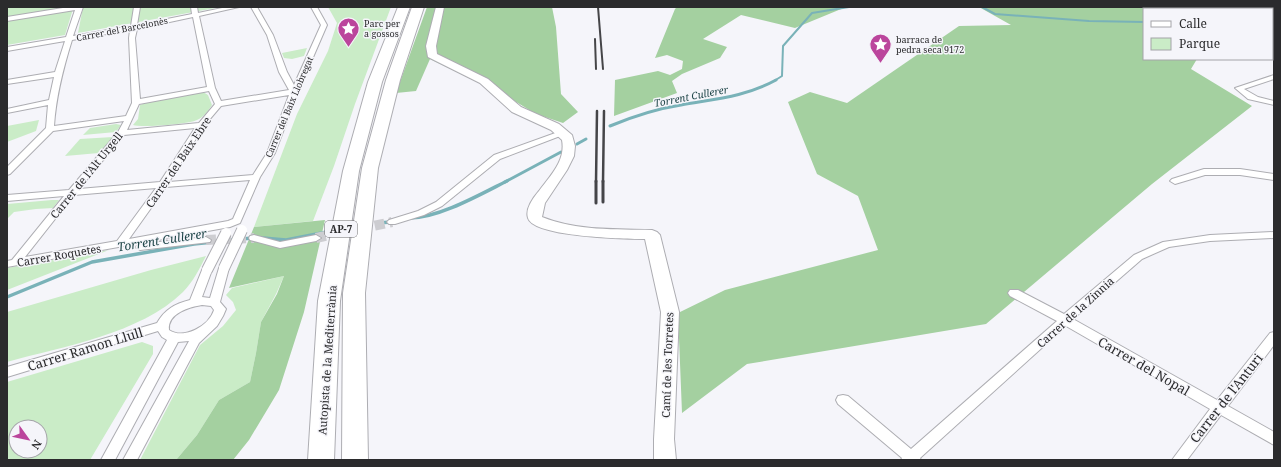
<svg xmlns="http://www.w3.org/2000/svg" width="1281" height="467" font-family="'Noto Serif',serif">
	<rect width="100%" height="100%" fill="#f5f5fa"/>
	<g fill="#caecc7" fill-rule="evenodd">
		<polygon points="7,7 71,7 7,17"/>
		<polygon points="83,7 221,7 78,33"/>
		<polygon points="328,7 391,7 355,104 334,166 313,221 254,227 297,114 328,51 337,23"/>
		<polygon points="73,9 65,35 7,45 7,20"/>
		<polygon points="307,48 304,56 292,59 284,58 282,53"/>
		<path d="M203,92L208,95L212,105C208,111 204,117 197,120C189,124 142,128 133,125L138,119L140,105L151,101Z"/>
		<polygon points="39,120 36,131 7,142 7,126"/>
		<polygon points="116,124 121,125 116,132 83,135 90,128"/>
		<polygon points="113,137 99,153 65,156 80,139"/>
		<polygon points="52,200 59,200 53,208 36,209 14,212 7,219 7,204"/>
		<polygon points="109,250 7,290 7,268"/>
		<path d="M206,256C200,268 193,282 183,292C140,334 64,346 7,362V312L151,270Z"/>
		<polygon points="284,276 276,294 261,322 256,353 250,382 219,400 197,435 176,460 140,460 200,345 223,326 236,310 233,302 226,295 232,288"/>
		<path d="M142,342L153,346V354L90,460H7V382ZM16,427H40V451H16Z"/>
	</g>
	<g fill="#a4d0a0">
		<polygon points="427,7 552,7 556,27 561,94 578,112 563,123 536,114 508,97 430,59 416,91 396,93"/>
		<polygon points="677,7 846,7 795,28 741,15 703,39 727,47 720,58 682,74 672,81 677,93 614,116 615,80 658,71 670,75 682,69 683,61 667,55 655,58 675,9"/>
		<polygon points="979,7 1274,7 1274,49 1272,49 1272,9 1144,9 1144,59 1197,59 1191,69 1252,106 1152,184 986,324 747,364 682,413 678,313 725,290 878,250 858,196 817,174 788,102 810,92 847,103 959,26 1011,25"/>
		<polygon points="325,220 304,312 279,390 249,440 233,460 176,460 197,435 219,400 250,382 256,353 261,322 277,294 284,276 229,288 254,227"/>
	</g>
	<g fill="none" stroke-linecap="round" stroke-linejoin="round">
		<g stroke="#79b2b8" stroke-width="2">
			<polyline points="982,7 995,14 1089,21 1144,22"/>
			<polyline points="1272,28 1274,28"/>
			<polyline points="774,81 782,76 783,46 812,13 849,7"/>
		</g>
		<g stroke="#79b2b8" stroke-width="3">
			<path d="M610,126C634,116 655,109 681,105C714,99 745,97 776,80"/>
			<polyline points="577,144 586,139"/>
			<polyline points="505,182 561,152"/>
		</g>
		<g stroke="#79b2b8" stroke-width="3.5">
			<path d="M410,218C439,218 481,194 507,181"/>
			<polyline points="377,223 392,222"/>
			<polyline points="263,238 286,240 327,232"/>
			<polyline points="7,297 92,262 194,244 252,238"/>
		</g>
		<g stroke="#cdcdd1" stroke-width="10" stroke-dasharray="10 5" stroke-linecap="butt">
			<polyline points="316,238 392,222"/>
			<polyline points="206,240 254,238"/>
		</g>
		<defs>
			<g id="street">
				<path d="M69,7H83L73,36L131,26L134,7H140L137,25L192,14L191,7H197L198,13L227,7H239L199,16L215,88L221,101L289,90L279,72L267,35L251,7H257L273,35L287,72L294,85L321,25L311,7H317L327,25L298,92L275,153L260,177L240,223L230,227L7,267V261L12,260L64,196L7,201V195L69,190L118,132L124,121L53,131L10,174L7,175V167L46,128L48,105L7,113V109L49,100L54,77L7,84V80L55,72L65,41L7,51V47L66,37L75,10L7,21V17ZM193,17L207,87L140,99L135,38L137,29ZM130,30L129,38L132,103L126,116L54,126C56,96 63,69 72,40ZM209,91L215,104L199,123L127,130L139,104ZM289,95L267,153L253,175L169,182L204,126L221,106ZM195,128L160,182L79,189L124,135ZM250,180L233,219L228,221L129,239L166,187ZM156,188L117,241L25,257L74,195Z"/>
				<polygon points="1274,75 1274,79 1244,89 1258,97 1274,101 1274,105 1248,99 1235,88"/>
				<polygon points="561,131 564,131 568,133 500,159 442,206 424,215 395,224 389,224 387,222 389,220 418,211 436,202 494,155"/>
				<polygon points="1204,169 1240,169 1274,174 1274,180 1240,175 1205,175 1175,184 1170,181 1172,179"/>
				<polygon points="1274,232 1274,238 1210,241 1169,247 1142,259 1073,319 1217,400 1270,333 1274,332 1274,345 1228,406 1274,432 1274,445 1221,415 1187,460 1172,460 1210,409 1066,326 920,458 921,460 901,460 902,458 838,404 836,400 838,396 843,395 848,396 911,449 1057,321 1010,296 1008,293 1010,290 1018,290 1064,314 1134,255 1163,242 1210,235"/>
				<polygon points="254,235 280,242 316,235 321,238 316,241 280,248 250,240 249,238 250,236"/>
				<polygon points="206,237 211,240 210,242 140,250 135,247 140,244"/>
				<path d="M224,265L228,266L229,268L220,302L226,309L223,316L217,326L199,343L137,460H123L189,341L178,342L115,460H101L167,340L162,337L158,331L7,377V367L157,323C165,309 175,304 190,300L202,270L203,268H211L212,270L202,297L210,298L219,268L220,266ZM202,305L211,306L214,310C209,326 184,340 169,330C167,313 190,307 202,305Z"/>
			</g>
			<path id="secondary" d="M436,7H444L436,46L437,54L488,79L521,107L559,124L572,135L575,146L574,156L567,170L545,203L542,217C577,231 615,229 652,230L657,232L660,235L679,312L674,439L676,460H654V439L661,312L645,239C627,239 533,237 528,218C525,209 533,198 539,191C550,176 566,161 562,140L551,130L512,112L480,83L428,57L426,46Z"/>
			<g id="highway">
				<polygon points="398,7 410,7 382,82 359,171 340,301 334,460 308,460 318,301 343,171 368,82"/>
				<polygon points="412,7 424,7 400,80 378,168 365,293 368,460 342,460 343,293 362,168 386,80"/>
			</g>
		</defs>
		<use href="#street" stroke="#adadb2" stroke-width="2"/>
		<use href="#secondary" stroke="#adadb2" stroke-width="2"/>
		<use href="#highway" stroke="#adadb2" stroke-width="2"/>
		<use href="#street" fill="#fff" fill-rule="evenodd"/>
		<use href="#secondary" fill="#fff" fill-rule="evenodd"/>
		<use href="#highway" fill="#fff" fill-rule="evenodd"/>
		<g stroke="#454548" stroke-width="2">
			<polyline points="598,7 603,69"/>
			<polyline points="595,39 596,69"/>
		</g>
		<g stroke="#454548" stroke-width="2.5">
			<polyline points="596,182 597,111"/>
			<polyline points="603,182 604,111"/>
		</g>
		<g stroke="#454548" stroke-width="3">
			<polyline points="603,202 603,181"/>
			<polyline points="596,203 596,181"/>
		</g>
		<defs>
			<g id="street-bridge">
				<polyline points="224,268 242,230"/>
				<polyline points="207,270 226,233"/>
			</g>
		</defs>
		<use href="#street-bridge" stroke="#adadb2" stroke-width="12" stroke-linecap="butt"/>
		<use href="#street-bridge" stroke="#fff" stroke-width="10"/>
	</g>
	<defs>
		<symbol id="sight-pin" viewBox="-11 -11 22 30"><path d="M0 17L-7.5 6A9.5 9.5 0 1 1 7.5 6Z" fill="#bb459c" stroke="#f5f5fa"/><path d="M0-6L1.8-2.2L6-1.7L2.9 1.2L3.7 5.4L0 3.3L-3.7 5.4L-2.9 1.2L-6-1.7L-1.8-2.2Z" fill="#fff"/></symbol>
	</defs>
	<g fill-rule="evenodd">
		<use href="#sight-pin" x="336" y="16" width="25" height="34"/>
		<use href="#sight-pin" x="868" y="32" width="25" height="34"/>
	</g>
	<g text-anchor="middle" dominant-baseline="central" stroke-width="3" stroke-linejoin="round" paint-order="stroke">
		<g font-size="9" fill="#2b2b2d" stroke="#f5f5fa" text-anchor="start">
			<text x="364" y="23">Parc per<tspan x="364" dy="10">a gossos</tspan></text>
			<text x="896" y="39">barraca de<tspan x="896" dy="10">pedra seca 9172</tspan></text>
		</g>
		<g font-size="9" fill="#2b2b2d" stroke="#f5f5fa">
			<text transform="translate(122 29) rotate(-11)">Carrer del Barcelonès</text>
			<text transform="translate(289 107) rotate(-67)">Carrer del Baix Llobregat</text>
		</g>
		<g font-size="10" font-style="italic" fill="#1d4447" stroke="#f5f5fa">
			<text transform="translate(691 96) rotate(-11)">Torrent Cullerer</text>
		</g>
		<rect fill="#f5f5fa" stroke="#68686a" stroke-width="1" x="325" y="221" width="32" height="16" rx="3"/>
		<g font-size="10" font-weight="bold" fill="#2b2b2d">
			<text x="341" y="229">AP-7</text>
		</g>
		<g font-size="11" fill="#2b2b2d" stroke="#f5f5fa">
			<text transform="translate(178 162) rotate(-56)">Carrer del Baix Ebre</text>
			<text transform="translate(86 175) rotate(-51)">Carrer de l'Alt Urgell</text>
			<text transform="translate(59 255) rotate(-10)">Carrer Roquetes</text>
			<text transform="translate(1075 312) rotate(-42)">Carrer de la Zinnia</text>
			<text transform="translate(327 360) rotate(-86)">Autopista de la Mediterrània</text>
			<text transform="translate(667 365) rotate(-88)">Camí de les Torretes</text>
		</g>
		<g font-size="12" font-style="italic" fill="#1d4447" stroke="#f5f5fa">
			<text transform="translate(162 240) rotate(-9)">Torrent Cullerer</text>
		</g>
		<g font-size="13" fill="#2b2b2d" stroke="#f5f5fa">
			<text transform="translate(85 349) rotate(-17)">Carrer Ramon Llull</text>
			<text transform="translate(1144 366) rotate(30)">Carrer del Nopal</text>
			<text transform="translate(1226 398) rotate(-52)">Carrer de l'Anturi</text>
		</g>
	</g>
	<rect width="1281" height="467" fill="none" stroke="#2b2b2d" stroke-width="16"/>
	<rect x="1143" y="8" width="130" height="52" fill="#f5f5fa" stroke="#a4a4a8"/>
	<rect x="1151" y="21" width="20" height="6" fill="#ffffff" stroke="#a4a4a8"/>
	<text x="1179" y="28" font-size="12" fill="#2b2b2d">Calle</text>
	<rect x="1151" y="38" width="20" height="12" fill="#caecc7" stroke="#a4a4a8"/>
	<text x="1179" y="48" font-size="12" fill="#2b2b2d">Parque</text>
	<g transform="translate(28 439) rotate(123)"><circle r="19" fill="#f5f5fa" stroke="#a4a4a8"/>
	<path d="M0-3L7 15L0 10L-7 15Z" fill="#bb459c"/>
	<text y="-6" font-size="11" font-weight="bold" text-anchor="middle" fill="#2b2b2d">N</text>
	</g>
</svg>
